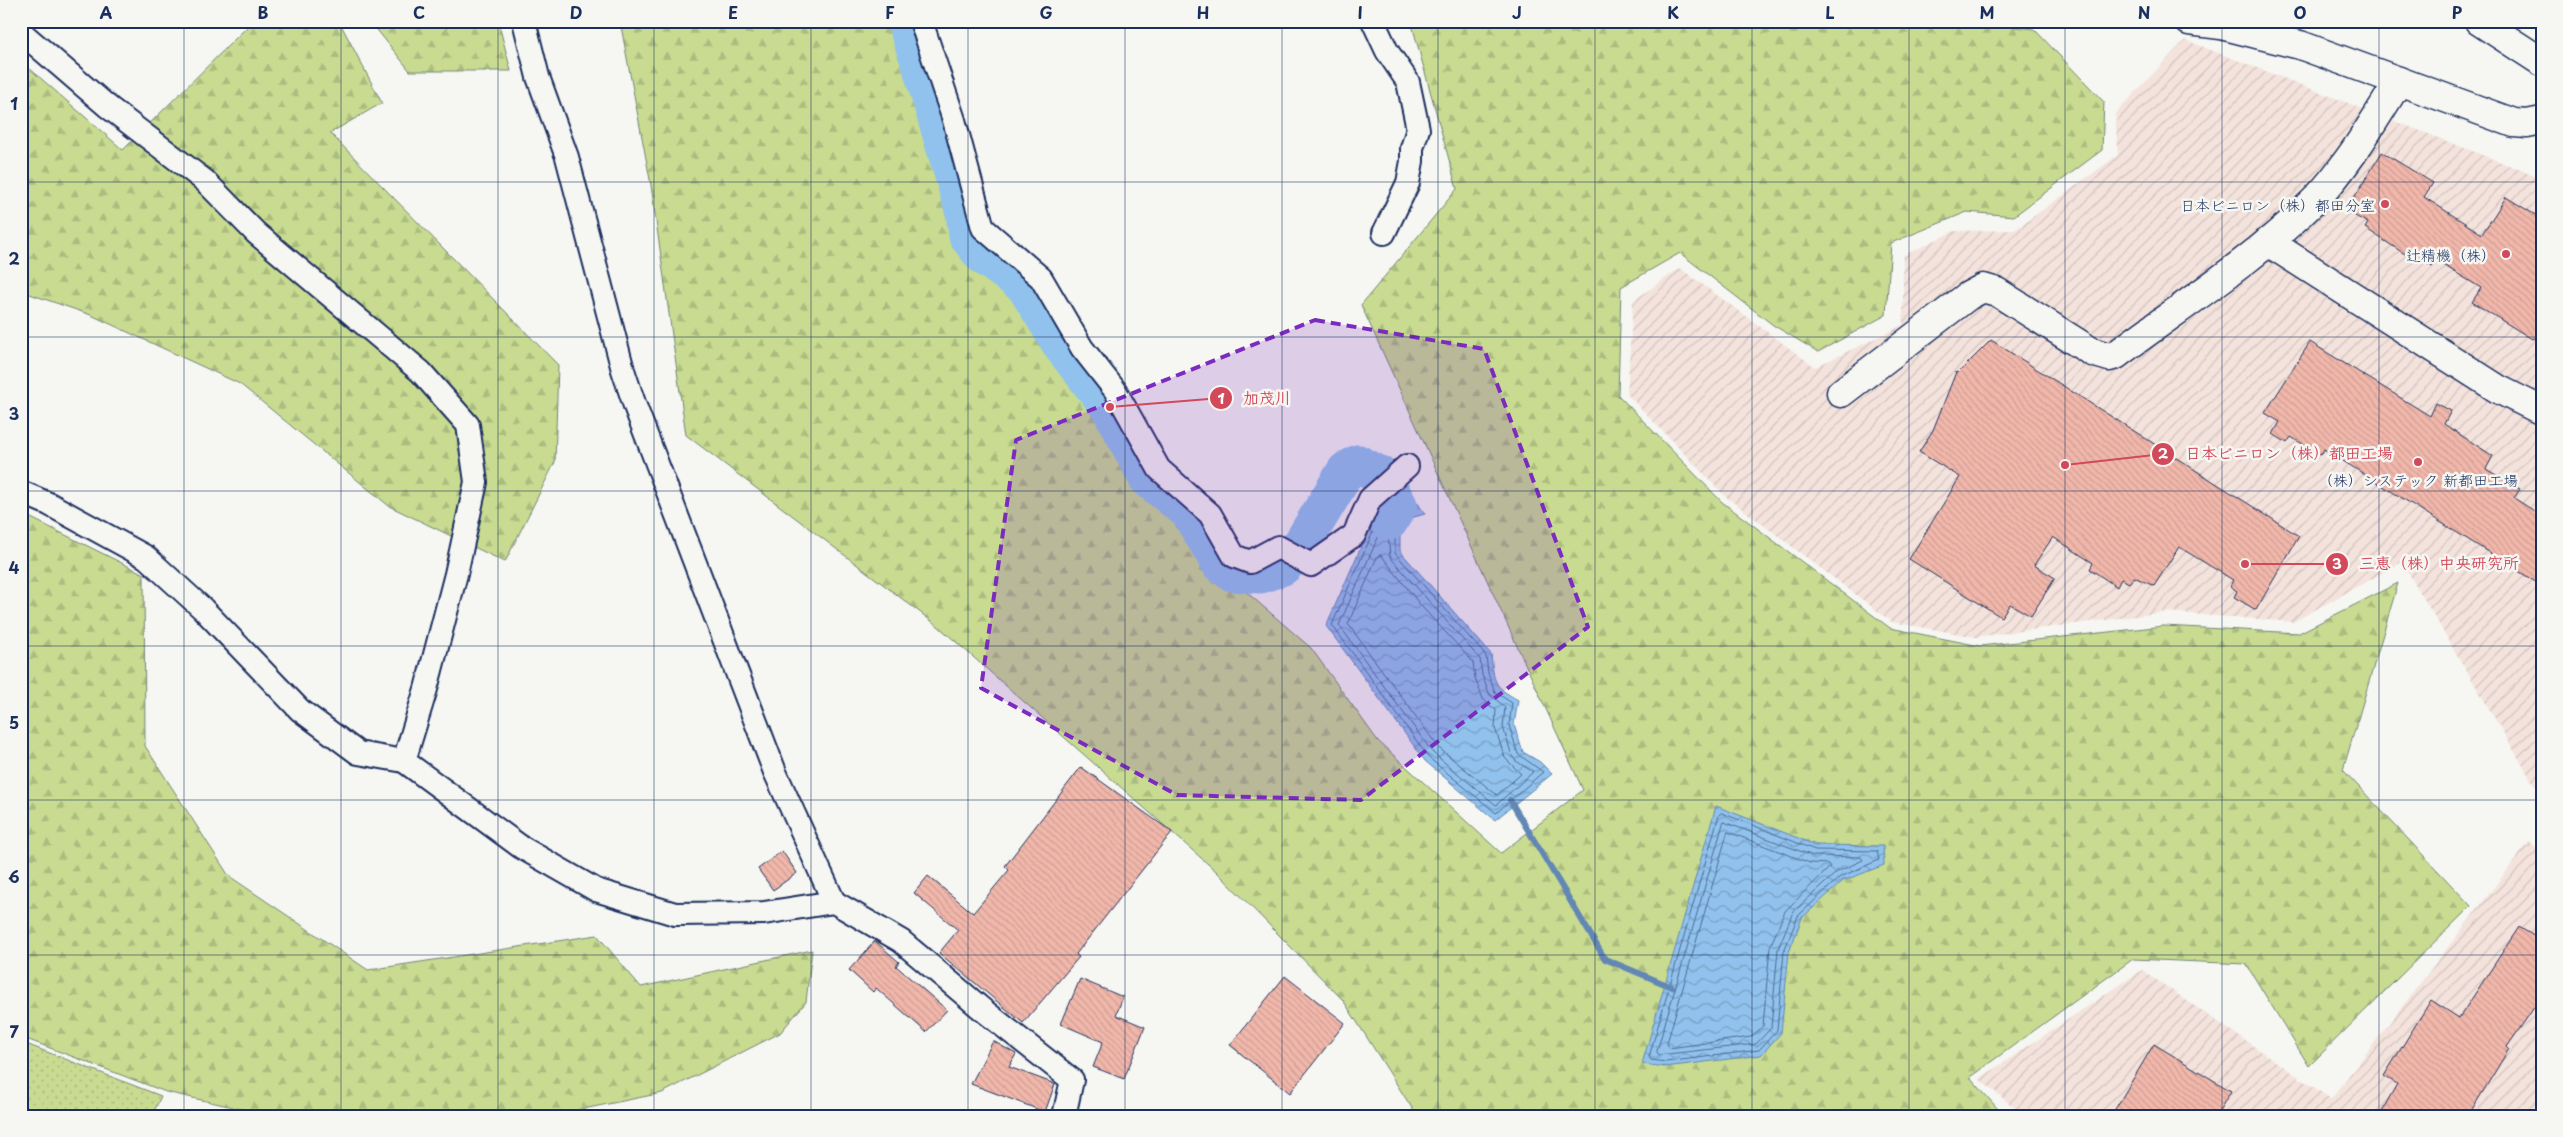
<svg xmlns="http://www.w3.org/2000/svg" width="2563" height="1137" font-family="'Playpen Sans','Klee One',sans-serif">
	<defs>
		<pattern id="industrial-furrows" width="10" height="10" patternUnits="userSpaceOnUse" patternTransform="scale(1.25)"><rect width="10" height="10" fill="#f4e3dc"/><path d="M-1 1l2-2M0 10L10 0M9 11l2-2" fill="none" stroke="#d1c3bf"/></pattern>
		<pattern id="forest-firs" width="22" height="20" patternUnits="userSpaceOnUse" patternTransform="scale(1.25)"><rect width="22" height="20" fill="#c8db90"/><path d="M5 1l3.5 6h-7zM16 11l3.5 6h-7z" fill="#abbc7f"/></pattern>
		<pattern id="park-dots" width="8" height="8" patternUnits="userSpaceOnUse" patternTransform="scale(1.25)"><rect width="8" height="8" fill="#c8db90"/><path d="M2 2h.1M6 6h.1" fill="none" stroke="#abbc7f" stroke-width="1.8" stroke-linecap="round"/></pattern>
		<pattern id="water-waves" width="16" height="10" patternUnits="userSpaceOnUse" patternTransform="scale(1.25)"><rect width="16" height="10" fill="#91c2ed"/><path d="M0 5q4-4 8 0t8 0" fill="none" stroke="#769ec3"/></pattern>
		<pattern id="building-back-hatch" width="6" height="6" patternUnits="userSpaceOnUse" patternTransform="scale(1.25)"><rect width="6" height="6" fill="#f1b7aa"/><path d="M-1 5l2 2M0 0l6 6M5-1l2 2" fill="none" stroke="#ce9e95"/></pattern>
	</defs>
	<rect width="100%" height="100%" fill="#f6f6f2"/>
	<filter id="ink" filterUnits="userSpaceOnUse"><feTurbulence type="fractalNoise" baseFrequency=".02" numOctaves="2"/><feDisplacementMap in="SourceGraphic" scale="10" xChannelSelector="R" yChannelSelector="G"/><feConvolveMatrix kernelMatrix="1 2 1 2 8 2 1 2 1" color-interpolation-filters="sRGB"/></filter>
	<g filter="url(#ink)">
		<g fill="url(#industrial-furrows)">
			<polygon points="2185,40 2542,178 2542,790 2535,786 2402,562 2293,622 2166,612 1976,637 1892,622 1725,496 1627,394 1633,301 1680,268 1815,367 1903,325 1903,256 1954,231 2015,230 2118,155 2115,114"/>
			<polygon points="2529,842 2542,851 2542,1116 2025,1116 1979,1079 2142,970 2331,1099"/>
		</g>
		<g fill="url(#forest-firs)" stroke="#728577">
			<polygon points="253,21 339,21 382,103 330,133 558,365 555,462 505,562 389,506 240,384 91,315 21,291 21,61 123,150"/>
			<polygon points="370,21 498,21 511,71 410,71"/>
			<polygon points="620,21 931,21 993,225 1154,482 1221,570 1311,648 1378,741 1501,853 1583,790 1361,305 1457,189 1411,21 1957,21 2034,29 2104,102 2102,150 2014,216 1967,212 1891,243 1886,315 1818,352 1773,325 1680,253 1621,287 1618,395 1722,502 1890,628 1980,646 2164,626 2299,633 2398,583 2343,770 2471,906 2309,1066 2246,964 2133,959 1970,1077 2004,1116 1417,1116 1343,1000 1217,872 938,626 686,435 651,185"/>
			<polygon points="21,513 144,574 145,746 229,876 368,970 597,935 641,987 812,950 806,1002 780,1033 662,1093 549,1116 273,1116 166,1092 21,1037"/>
		</g>
		<polygon fill="url(#park-dots)" stroke="#728577" points="21,1042 161,1096 152,1116 21,1116"/>
		<g fill="url(#water-waves)" stroke="#6287b4">
			<path d="M1404,482L1425,514L1400,521V551L1491,654C1494,682 1493,686 1518,700L1514,725L1523,752L1540,762L1552,774L1495,820L1425,761L1326,626L1379,506Z"/>
			<polygon points="1716,806 1816,845 1883,846 1884,865 1843,881 1802,918 1789,952 1781,1033 1761,1055 1665,1067 1642,1064"/>
		</g>
		<g fill="none" stroke-linecap="round" stroke-linejoin="round">
			<g stroke="#4a6a97" stroke-width="1">
				<polygon points="1401,491 1404,492 1415,510 1395,519 1395,553 1486,656 1488,673 1495,692 1512,703 1509,725 1518,754 1543,772 1496,813 1429,758 1332,625 1383,509"/>
				<polygon points="1387,522 1390,557 1480,659 1482,675 1490,695 1505,707 1503,727 1512,756 1516,761 1533,772 1496,805 1433,753 1339,625 1384,524"/>
				<polygon points="1381,555 1422,607 1473,662 1475,678 1483,699 1496,710 1495,728 1505,758 1521,774 1497,795 1439,748 1348,624 1377,557"/>
				<polygon points="1722,813 1815,850 1877,851 1879,860 1840,877 1798,916 1784,951 1777,1030 1759,1050 1666,1062 1651,1060 1649,1057 1719,815"/>
				<polygon points="1724,822 1813,856 1861,857 1863,860 1837,872 1793,912 1778,949 1771,1028 1756,1044 1659,1055 1657,1052"/>
				<polygon points="1728,832 1810,863 1828,864 1830,867 1785,911 1770,947 1763,1026 1751,1037 1669,1048 1667,1044"/>
			</g>
			<polyline stroke="#6287b4" stroke-width="6" points="1510,800 1605,959 1672,987"/>
			<polyline stroke="#91c2ed" stroke-width="39" points="906,21 920,61 965,213 968,236 984,256 1025,285 1063,347 1110,407 1148,478 1189,511 1221,564 1232,572 1260,574 1283,566 1299,549 1346,471 1358,464 1381,476 1398,505 1389,521"/>
		</g>
		<g fill="url(#building-back-hatch)" stroke="#1b2f5e">
			<polygon points="2382,152 2433,183 2424,197 2482,234 2506,197 2542,219 2542,336 2532,339 2472,302 2481,288 2435,260 2432,266 2416,256 2414,260 2365,228 2368,223 2346,211"/>
			<polygon points="1991,340 2299,536 2256,610 2234,597 2237,591 2230,586 2233,580 2179,547 2154,586 2134,577 2129,583 2121,579 2117,587 2090,569 2093,563 2053,537 2034,565 2055,578 2031,616 2010,604 2001,617 1909,559 1960,477 1919,452 1933,430 1956,372 1958,373"/>
			<polygon points="2310,342 2430,416 2436,403 2451,411 2444,424 2493,456 2486,469 2520,489 2514,498 2542,516 2542,586 2324,449 2321,455 2291,437 2287,443 2273,434 2280,422 2265,413"/>
			<polygon points="1081,767 1172,832 1076,954 1079,957 1023,1023 939,953 958,930 914,893 928,876 973,913 1009,870 1005,866"/>
			<polygon points="782,851 797,873 773,890 758,869"/>
			<polygon points="2519,927 2542,941 2542,996 2507,1047 2509,1049 2468,1116 2379,1116 2397,1084 2384,1076 2431,1000 2459,1018"/>
			<polygon points="875,941 899,962 896,966 947,1010 926,1032 876,988 873,992 849,970"/>
			<polygon points="1285,976 1345,1023 1290,1093 1230,1045"/>
			<polygon points="1080,979 1123,997 1116,1015 1145,1027 1124,1079 1093,1067 1103,1042 1061,1024"/>
			<polygon points="993,1041 1016,1054 1009,1067 1055,1084 1045,1112 971,1084"/>
			<polygon points="2154,1044 2231,1091 2216,1116 2111,1116"/>
		</g>
		<g fill="none" stroke-linecap="round" stroke-linejoin="round">
			<defs>
				<g id="street">
					<polyline points="524,21 538,77 567,157 623,370 635,406 775,772 834,902"/>
					<polyline points="921,21 954,120 983,228 1041,278 1082,348 1115,390 1159,469 1210,514 1234,556 1250,562 1278,547 1311,565 1354,535 1370,499 1407,466"/>
					<polyline points="1373,21 1387,51 1408,82 1418,129 1412,148 1412,161 1408,183 1384,233"/>
					<polyline points="21,32 107,106 205,181 256,233 421,372 468,425 476,482 456,574 426,689 404,761 521,847 596,890 675,914 764,913 834,902 901,941 983,1010 1072,1080 1064,1116"/>
					<polyline points="21,492 49,504 146,557 203,609 300,710 358,753 404,761"/>
				</g>
				<g id="secondary">
					<polyline points="2189,21 2221,25 2300,45 2514,123 2527,124 2542,121"/>
					<polyline points="2479,21 2542,62"/>
					<polyline points="2268,242 2498,389 2542,411"/>
					<path d="M1841,393L1968,296L1983,288L1997,292L2092,352L2109,357L2116,355C2183,305 2255,259 2314,201C2348,166 2373,122 2399,81"/>
				</g>
			</defs>
			<use href="#street" stroke="#1b2f5e" stroke-width="26"/>
			<use href="#secondary" stroke="#1b2f5e" stroke-width="31"/>
			<use href="#street" stroke="#f6f6f2" stroke-width="22"/>
			<use href="#secondary" stroke="#f6f6f2" stroke-width="28"/>
		</g>
	</g>
	<path fill="#7b2cbf" fill-opacity="0.2" stroke="#7b2cbf" stroke-width="4" stroke-dasharray="10 6" stroke-linejoin="round" d="M1315,320L1484,349L1588,627L1361,800L1177,795L981,688L1016,440Z"/>
	<path fill="none" stroke="#1b2f5e" stroke-width="1" stroke-opacity="0.55" d="M184,21V1116M341,21V1116M498,21V1116M654,21V1116M811,21V1116M968,21V1116M1125,21V1116M1282,21V1116M1438,21V1116M1595,21V1116M1752,21V1116M1909,21V1116M2065,21V1116M2222,21V1116M2379,21V1116M21,182H2542M21,337H2542M21,491H2542M21,646H2542M21,800H2542M21,955H2542"/>
	<g fill="#d1495b" stroke="#f6f6f2" stroke-width="2">
		<circle cx="2385" cy="204" r="5"/>
		<circle cx="2506" cy="254" r="5"/>
		<circle cx="2418" cy="462" r="5"/>
	</g>
	<g text-anchor="middle" dominant-baseline="central" stroke-width="5" stroke-linejoin="round" paint-order="stroke">
		<g font-size="15" fill="#1b2f5e" stroke="#f6f6f2" text-anchor="end">
			<text x="2375" y="204">日本ビニロン（株）都田分室</text>
			<text x="2496" y="254">辻精機（株）</text>
			<text x="2418" y="479" text-anchor="middle">（株）システック 新都田工場</text>
		</g>
	</g>
	<path fill="none" stroke="#d1495b" stroke-width="2" d="M1110 407L1221 398M2065 465L2163 454M2245 564L2337 564"/>
	<g fill="#d1495b" stroke="#f6f6f2" stroke-width="2">
		<circle cx="1110" cy="407" r="5"/>
		<circle cx="2065" cy="465" r="5"/>
		<circle cx="2245" cy="564" r="5"/>
		<circle cx="1221" cy="398" r="12"/>
		<circle cx="2163" cy="454" r="12"/>
		<circle cx="2337" cy="564" r="12"/>
	</g>
	<g font-size="15" text-anchor="middle" font-weight="bold" fill="#fff">
		<text x="1221" y="404">1</text>
		<text x="2163" y="459">2</text>
		<text x="2337" y="569">3</text>
	</g>
	<g font-size="16" text-anchor="middle" font-weight="bold" fill="#d1495b" stroke="#f6f6f2" stroke-width="5" stroke-linejoin="round" paint-order="stroke">
		<text x="1267" y="404">加茂川</text>
		<text x="2289" y="459">日本ビニロン（株）都田工場</text>
		<text x="2439" y="569">三恵（株）中央研究所</text>
	</g>
	<rect width="2563" height="1137" fill="none" stroke="#f6f6f2" stroke-width="55"/>
	<rect x="28" y="28" width="2508" height="1082" fill="none" stroke="#1b2f5e" stroke-width="2"/>
	<g font-size="16" text-anchor="middle" font-weight="bold" fill="#1b2f5e">
		<text x="106" y="19">A</text>
		<text x="263" y="19">B</text>
		<text x="419" y="19">C</text>
		<text x="576" y="19">D</text>
		<text x="733" y="19">E</text>
		<text x="890" y="19">F</text>
		<text x="1046" y="19">G</text>
		<text x="1203" y="19">H</text>
		<text x="1360" y="19">I</text>
		<text x="1517" y="19">J</text>
		<text x="1673" y="19">K</text>
		<text x="1830" y="19">L</text>
		<text x="1987" y="19">M</text>
		<text x="2144" y="19">N</text>
		<text x="2300" y="19">O</text>
		<text x="2457" y="19">P</text>
		<text x="14" y="110">1</text>
		<text x="14" y="265">2</text>
		<text x="14" y="420">3</text>
		<text x="14" y="574">4</text>
		<text x="14" y="729">5</text>
		<text x="14" y="883">6</text>
		<text x="14" y="1038">7</text>
	</g>
</svg>
